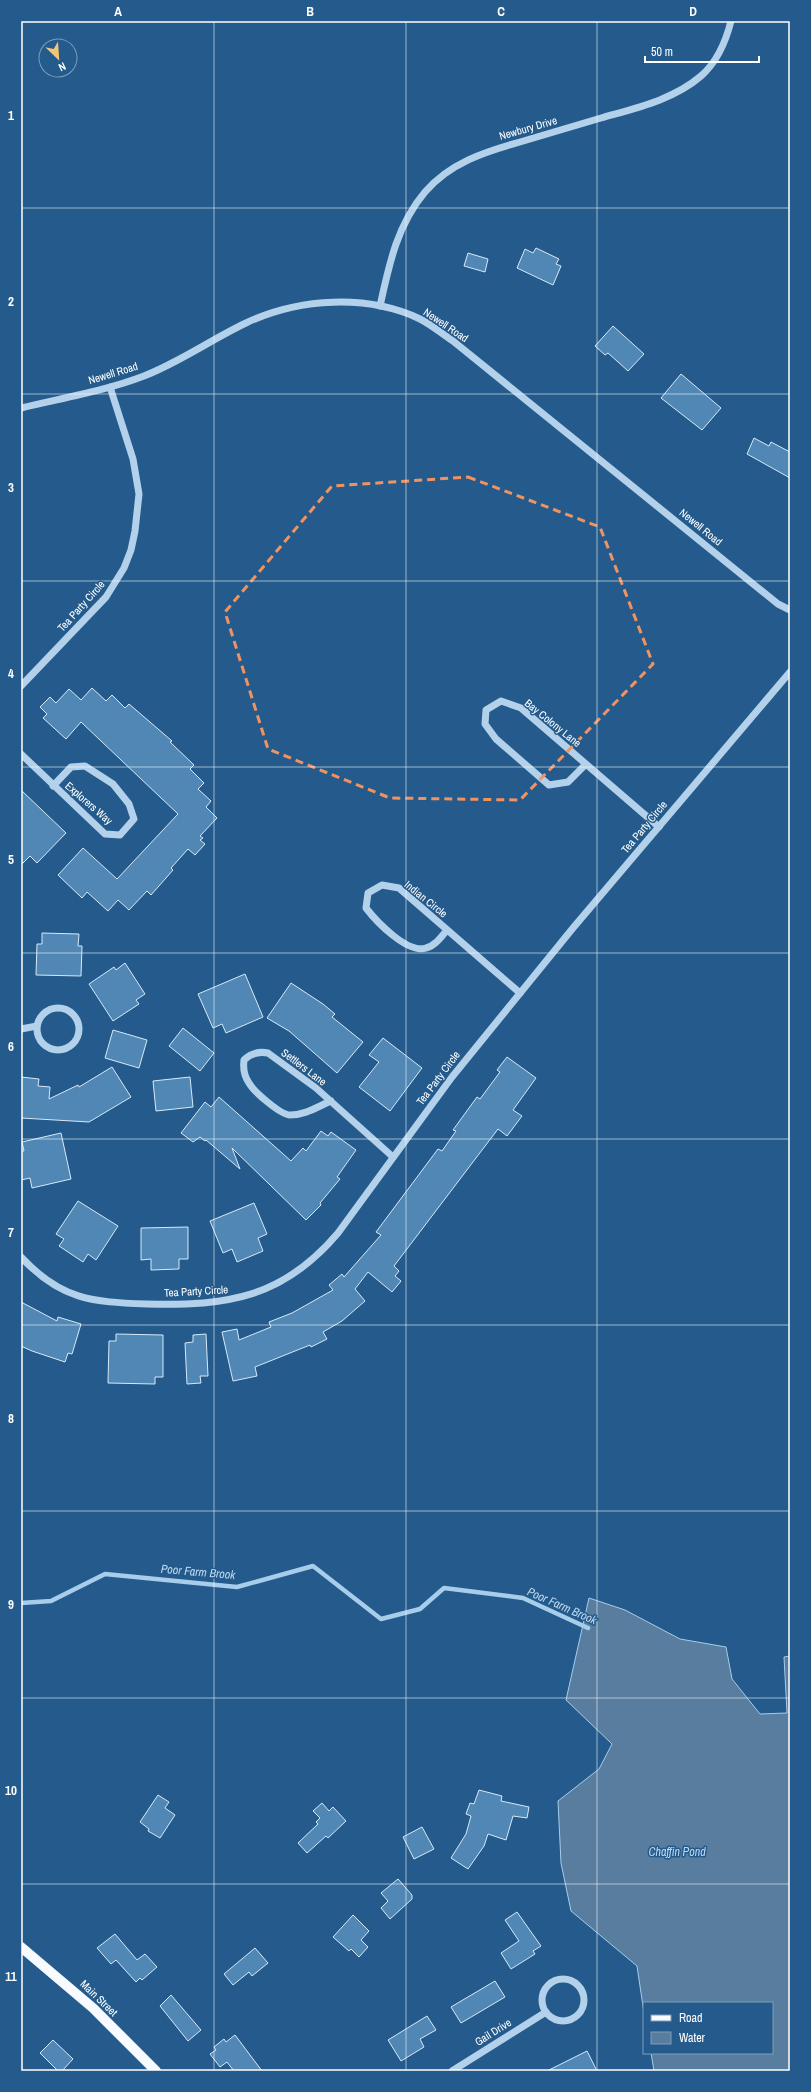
<svg xmlns="http://www.w3.org/2000/svg" width="811" height="2092" font-family="'Archivo Narrow',sans-serif">
	<rect width="100%" height="100%" fill="#245b8c"/>
	<polygon fill="#597d9f" stroke="#a7cdeb" points="589,1598 625,1610 680,1639 726,1647 732,1679 760,1714 787,1713 784,1657 790,1656 790,2071 654,2071 651,2053 772,2053 772,2003 644,2003 644,2013 637,1966 571,1911 561,1863 558,1801 599,1769 612,1744 566,1700"/>
	<g fill="none" stroke-linecap="round" stroke-linejoin="round">
		<polyline stroke="#a7cdeb" stroke-width="4.5" points="21,1603 51,1601 105,1574 237,1587 313,1566 381,1619 420,1609 444,1588 523,1598 588,1628"/>
	</g>
	<g fill="#5187b4" stroke="#d7e9f8">
		<polygon points="536,248 559,259 556,264 561,266 553,285 517,268 525,249 533,253"/>
		<polygon points="468,253 488,259 485,272 464,266"/>
		<polygon points="613,326 644,354 628,371 608,353 605,355 595,346"/>
		<polygon points="681,374 721,408 702,430 661,398"/>
		<polygon points="754,438 769,446 771,442 790,452 790,478 747,454"/>
		<polygon points="92,688 106,701 112,695 125,708 129,704 172,741 170,742 194,765 190,769 204,783 198,789 211,801 206,807 217,818 200,836 203,838 200,840 205,844 195,855 188,849 171,868 173,870 151,895 147,891 129,910 118,900 108,911 87,892 82,898 58,875 83,848 117,879 178,814 81,722 66,739 43,718 47,714 40,707 50,697 56,703 69,689 81,700"/>
		<polygon points="21,790 66,833 37,863 30,856 21,865"/>
		<polygon points="42,933 79,934 78,946 82,946 81,976 36,975 37,944 42,944"/>
		<polygon points="125,963 145,994 136,1000 139,1004 113,1021 89,984 114,967 116,970"/>
		<polygon points="245,974 263,1017 226,1033 222,1024 213,1028 198,994"/>
		<polygon points="291,983 323,1004 335,1014 332,1017 363,1042 337,1073 289,1031 267,1018"/>
		<polygon points="183,1028 214,1053 200,1071 169,1046"/>
		<polygon points="113,1030 147,1040 139,1068 105,1058"/>
		<polygon points="383,1038 422,1068 390,1111 359,1087 379,1062 369,1055"/>
		<polygon points="507,1057 536,1078 513,1110 522,1116 507,1136 498,1129 394,1266 399,1271 395,1276 401,1281 392,1292 368,1272 355,1289 365,1301 342,1321 323,1332 327,1339 311,1347 310,1345 255,1367 257,1376 233,1381 222,1332 237,1329 239,1340 271,1327 269,1322 292,1313 333,1290 329,1285 342,1274 344,1277 381,1235 376,1232 438,1149 442,1151 456,1131 453,1130 477,1097 480,1099 500,1072 497,1070"/>
		<polygon points="112,1067 131,1097 89,1122 21,1118 21,1077 39,1079 38,1086 50,1087 49,1099 78,1085 79,1087"/>
		<polygon points="190,1077 193,1107 156,1111 153,1081"/>
		<polygon points="219,1097 291,1161 303,1148 306,1151 321,1131 328,1136 331,1132 356,1150 337,1177 340,1179 320,1203 321,1205 306,1220 232,1148 240,1169 206,1140 205,1141 200,1137 193,1142 181,1133 205,1102 211,1107"/>
		<polygon points="61,1133 71,1179 32,1188 30,1178 21,1180 21,1151 24,1151 22,1142"/>
		<polygon points="78,1201 118,1226 96,1260 88,1254 83,1262 59,1246 64,1239 56,1234"/>
		<polygon points="254,1203 267,1234 258,1238 263,1251 237,1262 232,1249 223,1253 210,1221"/>
		<polygon points="188,1227 188,1259 179,1259 179,1269 151,1270 151,1259 141,1260 141,1228"/>
		<polygon points="21,1302 57,1321 58,1317 81,1324 72,1354 68,1353 65,1362 32,1351 21,1346"/>
		<polygon points="116,1334 163,1335 163,1377 155,1377 155,1384 108,1383 109,1341 116,1341"/>
		<polygon points="206,1334 208,1376 200,1376 201,1383 187,1384 185,1343 193,1342 193,1335"/>
		<polygon points="479,1790 502,1796 501,1801 529,1807 527,1818 513,1816 506,1840 488,1834 484,1846 468,1869 451,1858 466,1834 471,1816 466,1814 470,1803 474,1804"/>
		<polygon points="158,1795 169,1802 165,1808 175,1815 160,1838 148,1831 149,1829 140,1822"/>
		<polygon points="322,1803 329,1811 333,1807 346,1821 328,1838 326,1836 307,1853 298,1843 318,1824 316,1822 320,1818 313,1811"/>
		<polygon points="422,1827 434,1849 414,1859 403,1837"/>
		<polygon points="398,1879 412,1895 412,1899 390,1919 381,1908 388,1901 381,1893"/>
		<polygon points="517,1912 541,1946 533,1951 535,1954 511,1969 501,1953 519,1941 505,1920"/>
		<polygon points="353,1915 369,1931 361,1940 368,1947 359,1957 351,1949 349,1951 333,1937"/>
		<polygon points="115,1934 137,1960 145,1954 157,1967 142,1980 140,1978 136,1982 116,1960 111,1964 97,1948"/>
		<polygon points="255,1948 268,1963 252,1976 249,1972 233,1985 224,1974"/>
		<polygon points="495,1981 505,1997 461,2023 451,2007"/>
		<polygon points="171,1995 201,2030 188,2041 160,2006"/>
		<polygon points="427,2016 436,2030 420,2039 424,2047 401,2061 388,2040"/>
		<polygon points="235,2035 262,2071 234,2071 227,2062 220,2067 210,2054 216,2050 214,2047 224,2039 226,2042"/>
		<polygon points="53,2040 73,2059 62,2071 58,2071 40,2053"/>
		<polygon points="587,2051 597,2071 547,2071"/>
	</g>
	<g fill="none" stroke-linecap="round" stroke-linejoin="round">
		<g stroke="#b3d1ea" stroke-width="7">
			<path d="M380,306C389,265 397,225 425,192C450,163 484,152 520,142C547,134 574,126 601,118C636,108 673,100 701,76C717,62 726,41 731,21"/>
			<path d="M21,408C62,398 105,391 144,376C180,362 212,339 246,323C299,298 367,294 420,319C432,325 442,334 453,341L778,604L790,610"/>
			<polyline points="21,686 106,597 124,568 131,550 135,531 139,494 133,459 110,387"/>
			<polyline points="21,754 105,834 120,835 134,819 129,804 113,784 85,766 71,767 53,786"/>
			<polyline points="586,764 568,782 549,785 496,739 485,724 486,710 501,701 521,708 659,827"/>
			<path d="M447,930C441,937 435,946 426,948C407,954 376,921 366,908L368,893L382,885L399,888L520,993"/>
			<circle cx="58" cy="1029" r="21"/>
			<polyline points="21,1029 37,1026"/>
			<path d="M331,1101C317,1107 305,1115 290,1115C281,1115 254,1092 249,1083C244,1076 243,1068 244,1060C251,1053 258,1051 268,1053L316,1088L393,1157"/>
			<path d="M21,1257C61,1300 92,1302 147,1304C228,1306 283,1298 338,1233L452,1077L573,928L790,672"/>
			<circle cx="563" cy="2000" r="21"/>
			<polyline points="452,2071 546,2012"/>
		</g>
		<polyline stroke="#f7fafe" stroke-width="10" points="21,1947 93,2008 156,2071"/>
	</g>
	<path fill="none" stroke="#f09361" stroke-width="3" stroke-dasharray="8 5" stroke-linejoin="round" d="M468,477L600,527L653,664L520,800L390,798L268,749L225,612L332,486Z"/>
	<path fill="none" stroke="#fff" stroke-width="1" stroke-opacity="0.55" d="M214,21V2071M406,21V2071M597,21V2071M21,208H790M21,394H790M21,581H790M21,767H790M21,953H790M21,1139H790M21,1325H790M21,1511H790M21,1698H790M21,1884H790"/>
	<g text-anchor="middle" dominant-baseline="central" stroke-width="3" stroke-linejoin="round" paint-order="stroke">
		<g font-size="11" fill="#fff" stroke="#245b8c">
			<text transform="translate(528 128) rotate(-16)">Newbury Drive</text>
			<text transform="translate(446 325) rotate(34)">Newell Road</text>
			<text transform="translate(113 373) rotate(-17)">Newell Road</text>
			<text transform="translate(701 527) rotate(39)">Newell Road</text>
			<text transform="translate(81 606) rotate(-48)">Tea Party Circle</text>
			<text transform="translate(553 723) rotate(39)">Bay Colony Lane</text>
			<text transform="translate(89 803) rotate(41)">Explorers Way</text>
			<text transform="translate(644 827) rotate(-50)">Tea Party Circle</text>
			<text transform="translate(426 899) rotate(39)">Indian Circle</text>
			<text transform="translate(304 1067) rotate(37)">Settlers Lane</text>
			<text transform="translate(438 1078) rotate(-53)">Tea Party Circle</text>
			<text transform="translate(196 1291) rotate(-3)">Tea Party Circle</text>
			<text transform="translate(99 1998) rotate(44)">Main Street</text>
			<text transform="translate(493 2032) rotate(-32)">Gail Drive</text>
		</g>
		<g font-size="12" font-style="italic" fill="#bfdaf2" stroke="#245b8c">
			<text transform="translate(198 1572) rotate(5)">Poor Farm Brook</text>
			<text transform="translate(562 1606) rotate(24)">Poor Farm Brook</text>
			<text x="677" y="1852">Chaffin Pond</text>
		</g>
	</g>
	<rect width="811" height="2092" fill="none" stroke="#245b8c" stroke-width="44"/>
	<rect x="643" y="2002" width="130" height="52" fill="#245b8c" stroke="#7c9dba"/>
	<rect x="651" y="2015" width="20" height="6" fill="#f7fafe" stroke="#7c9dba"/>
	<text x="679" y="2022" font-size="12" fill="#ffffff">Road</text>
	<rect x="651" y="2032" width="20" height="12" fill="#597d9f" stroke="#7c9dba"/>
	<text x="679" y="2042" font-size="12" fill="#ffffff">Water</text>
	<g transform="translate(58 58) rotate(155)"><circle r="19" fill="#245b8c" stroke="#7c9dba"/>
	<path d="M0-3L7 15L0 10L-7 15Z" fill="#f5c576"/>
	<text y="-6" font-size="11" font-weight="bold" text-anchor="middle" fill="#ffffff">N</text>
	</g>
	<path d="M645 56v6h114v-6" fill="none" stroke="#ffffff" stroke-width="2"/>
	<text x="651" y="56" font-size="12" fill="#ffffff" stroke="#245b8c" stroke-width="3" paint-order="stroke">50 m</text>
	<rect x="22" y="22" width="767" height="2048" fill="none" stroke="#fff" stroke-width="1.5"/>
	<g font-size="13" text-anchor="middle" font-weight="bold" fill="#fff">
		<text x="118" y="16">A</text>
		<text x="310" y="16">B</text>
		<text x="501" y="16">C</text>
		<text x="693" y="16">D</text>
		<text x="11" y="120">1</text>
		<text x="11" y="306">2</text>
		<text x="11" y="492">3</text>
		<text x="11" y="678">4</text>
		<text x="11" y="864">5</text>
		<text x="11" y="1051">6</text>
		<text x="11" y="1237">7</text>
		<text x="11" y="1423">8</text>
		<text x="11" y="1609">9</text>
		<text x="11" y="1795">10</text>
		<text x="11" y="1981">11</text>
	</g>
</svg>
